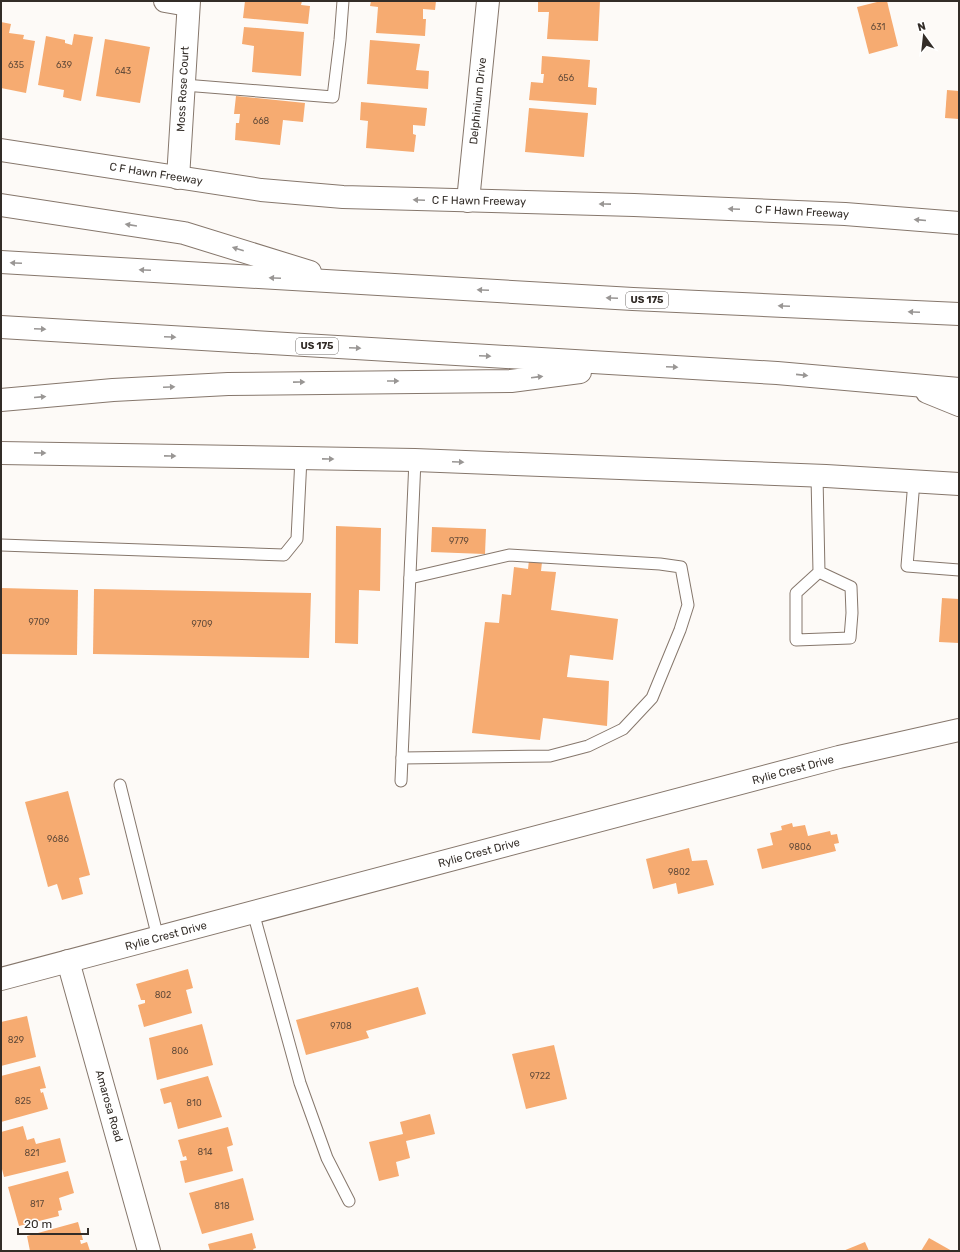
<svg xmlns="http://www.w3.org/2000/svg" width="960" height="1252" font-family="Rubik,sans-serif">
	<rect width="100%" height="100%" fill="#fdfaf7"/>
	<g fill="#f6ab71">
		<polygon points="245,1 302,1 301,5 310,6 308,24 243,18"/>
		<polygon points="371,1 436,1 435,10 423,9 423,19 426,19 425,36 376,33 378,7 370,6"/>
		<polygon points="538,1 600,1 598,41 547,39 549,12 538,12"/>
		<polygon points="881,1 887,1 898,46 869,54 857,7"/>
		<polygon points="1,22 11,24 9,33 24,35 23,39 35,41 26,93 1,88"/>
		<polygon points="244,27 304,32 301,76 252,72 254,46 242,44"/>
		<polygon points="74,34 93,37 81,101 63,97 64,90 38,85 46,36 65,40 65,43 72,45"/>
		<polygon points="105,39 150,47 140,103 96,96"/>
		<polygon points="370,40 420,44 416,70 429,71 428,89 367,84"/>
		<polygon points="542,56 590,60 588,87 597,88 596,105 529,100 531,82 543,83 544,74 541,74"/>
		<polygon points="947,90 959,91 959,119 945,118"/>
		<polygon points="236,96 305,103 303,122 283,120 280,145 235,140 236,123 239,123 240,114 234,114"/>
		<polygon points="361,102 427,108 425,126 413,125 413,134 416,135 414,152 366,148 368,121 360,120"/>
		<polygon points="529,108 588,113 584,157 525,152"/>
		<polygon points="336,526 381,528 380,591 359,590 358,644 335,643"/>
		<polygon points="432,527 486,529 485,554 431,552"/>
		<polygon points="529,560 542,562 541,571 556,572 551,610 618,619 613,660 570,655 567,677 609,681 607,726 543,718 540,740 472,733 485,622 499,623 502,594 511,595 514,567 528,569"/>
		<polygon points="1,588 78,590 77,655 1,654"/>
		<polygon points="94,589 311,593 309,658 93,654"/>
		<polygon points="942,598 959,599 959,643 939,642"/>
		<polygon points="68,791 90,875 79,878 83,894 62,900 57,884 48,887 25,802"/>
		<polygon points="792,823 793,827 805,825 808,836 830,831 831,835 837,834 839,843 834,844 836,851 762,869 757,849 773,845 770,833 782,830 781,826"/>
		<polygon points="689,848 692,861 707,860 714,885 678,894 676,883 653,889 646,859"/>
		<polygon points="188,969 193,988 186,990 192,1013 144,1027 138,1005 145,1003 145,1000 141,1000 136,984"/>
		<polygon points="418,987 426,1014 366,1031 369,1038 306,1055 296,1020"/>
		<polygon points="27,1016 36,1057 1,1066 1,1022"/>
		<polygon points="202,1024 213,1065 157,1080 149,1038"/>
		<polygon points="554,1045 567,1099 526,1109 512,1054"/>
		<polygon points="40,1066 46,1088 40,1089 41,1093 43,1092 48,1109 1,1122 1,1076"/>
		<polygon points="208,1076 222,1117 178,1129 171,1102 164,1104 160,1089"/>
		<polygon points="430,1114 435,1134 406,1141 410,1158 396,1162 399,1176 379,1181 369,1142 403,1134 400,1122"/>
		<polygon points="23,1126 27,1140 34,1138 36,1144 60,1138 66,1162 4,1177 1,1165 1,1132"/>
		<polygon points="228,1127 233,1145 227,1147 233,1171 185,1183 180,1161 187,1160 186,1156 183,1157 178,1140"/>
		<polygon points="68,1171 74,1193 59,1198 62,1210 58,1211 59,1216 19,1226 8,1187"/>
		<polygon points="243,1178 254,1220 202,1234 189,1193"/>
		<polygon points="78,1222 83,1240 80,1240 81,1244 87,1242 90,1251 30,1251 27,1236"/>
		<polygon points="252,1233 256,1248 253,1249 254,1251 210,1251 208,1244"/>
		<polygon points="929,1238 952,1251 921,1251"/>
		<polygon points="865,1242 869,1251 843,1251"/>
	</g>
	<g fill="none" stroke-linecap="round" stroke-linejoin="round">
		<defs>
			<g id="lane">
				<polyline points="184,85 333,97 340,40 343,1"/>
				<polyline points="817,476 819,572 796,593 796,640 850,638 852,613 851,587 819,572"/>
				<polyline points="914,481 907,566 959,570"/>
				<polyline points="1,545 284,555 297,539 301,458"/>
				<polyline points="402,758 550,756 588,746 623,729 652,698 680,630 688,605 681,567 660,564 509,555 410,578"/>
				<polyline points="401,781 415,460"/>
				<polyline points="120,785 158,938"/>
				<polyline points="253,912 300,1083 327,1158 349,1201"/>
			</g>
			<g id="street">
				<polyline points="165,1 188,5"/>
				<polyline points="178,178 189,1"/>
				<polyline points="468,201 488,1"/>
				<polyline points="68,961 149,1251"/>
				<polyline points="1,979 839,757 959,730"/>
			</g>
			<g id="secondary">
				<polyline points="1,150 261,190 343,197 634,205 845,214 959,223"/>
				<polyline points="1,453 415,460 826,476 959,484"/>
			</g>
			<g id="highway">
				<polyline points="1,205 184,233 310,272"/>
				<polyline points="1,262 633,299 959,314"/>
				<polyline points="1,327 777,373 959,389"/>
				<polyline points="927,392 959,405"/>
				<polyline points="1,400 113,390 228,384 511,381 580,372"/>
			</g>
		</defs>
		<use href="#lane" stroke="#86776c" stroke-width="13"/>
		<use href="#street" stroke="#86776c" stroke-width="24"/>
		<use href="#secondary" stroke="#86776c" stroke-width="24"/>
		<use href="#highway" stroke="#86776c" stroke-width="24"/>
		<use href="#lane" stroke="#fff" stroke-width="11"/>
		<use href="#street" stroke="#fff" stroke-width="22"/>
		<use href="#secondary" stroke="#fff" stroke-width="22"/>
		<use href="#highway" stroke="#fff" stroke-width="22"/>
	</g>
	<defs><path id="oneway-solid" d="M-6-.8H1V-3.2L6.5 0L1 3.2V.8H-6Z"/></defs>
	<g fill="#999694">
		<use href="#oneway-solid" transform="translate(419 200) rotate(-178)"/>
		<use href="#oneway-solid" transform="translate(605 204) rotate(-179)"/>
		<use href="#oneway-solid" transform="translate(734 209) rotate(-178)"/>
		<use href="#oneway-solid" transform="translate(920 220) rotate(-175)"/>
		<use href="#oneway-solid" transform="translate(131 225) rotate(-171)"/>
		<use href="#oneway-solid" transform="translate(238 249) rotate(-163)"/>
		<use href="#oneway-solid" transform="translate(16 263) rotate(-177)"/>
		<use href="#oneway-solid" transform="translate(145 270) rotate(-177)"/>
		<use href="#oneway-solid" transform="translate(275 278) rotate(-177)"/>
		<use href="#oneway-solid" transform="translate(483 290) rotate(-177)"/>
		<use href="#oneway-solid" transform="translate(612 298) rotate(-177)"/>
		<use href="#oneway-solid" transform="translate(784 306) rotate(-177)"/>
		<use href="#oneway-solid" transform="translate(914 312) rotate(-177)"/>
		<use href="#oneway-solid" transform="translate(40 329) rotate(3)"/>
		<use href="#oneway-solid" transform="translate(170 337) rotate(3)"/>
		<use href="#oneway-solid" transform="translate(355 348) rotate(3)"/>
		<use href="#oneway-solid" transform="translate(485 356) rotate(3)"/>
		<use href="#oneway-solid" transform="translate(672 367) rotate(3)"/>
		<use href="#oneway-solid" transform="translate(802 375) rotate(6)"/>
		<use href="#oneway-solid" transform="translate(537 377) rotate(-7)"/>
		<use href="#oneway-solid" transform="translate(393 381)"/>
		<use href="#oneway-solid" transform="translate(299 382) rotate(-1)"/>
		<use href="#oneway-solid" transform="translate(169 387) rotate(-3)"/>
		<use href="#oneway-solid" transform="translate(40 397) rotate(-5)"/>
		<use href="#oneway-solid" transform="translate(40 453) rotate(1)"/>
		<use href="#oneway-solid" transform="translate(170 456) rotate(1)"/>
		<use href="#oneway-solid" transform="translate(328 459) rotate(1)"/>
		<use href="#oneway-solid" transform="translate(458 462) rotate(2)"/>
	</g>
	<g text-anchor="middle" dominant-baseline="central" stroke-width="3.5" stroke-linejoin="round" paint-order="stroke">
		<g font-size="9" fill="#644c3a">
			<text x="878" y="27">631</text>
			<text x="16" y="65">635</text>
			<text x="64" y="65">639</text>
			<text x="123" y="71">643</text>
			<text x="566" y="78">656</text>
			<text x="261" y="121">668</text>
			<text x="459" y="541">9779</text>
			<text x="39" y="622">9709</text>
			<text x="202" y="624">9709</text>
			<text x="58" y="839">9686</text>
			<text x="800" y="847">9806</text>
			<text x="679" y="872">9802</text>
			<text x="163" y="995">802</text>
			<text x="341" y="1026">9708</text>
			<text x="16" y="1040">829</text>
			<text x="180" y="1051">806</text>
			<text x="540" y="1076">9722</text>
			<text x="23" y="1101">825</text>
			<text x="194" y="1103">810</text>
			<text x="205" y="1152">814</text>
			<text x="32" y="1153">821</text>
			<text x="37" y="1204">817</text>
			<text x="222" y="1206">818</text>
		</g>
		<g fill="#fff" stroke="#706c68" stroke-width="1">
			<rect x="626" y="292" width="42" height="16" rx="3"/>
			<rect x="296" y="338" width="42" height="16" rx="3"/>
		</g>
		<g font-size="10" font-weight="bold" fill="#332d28">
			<text x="647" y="300">US 175</text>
			<text x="317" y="346">US 175</text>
		</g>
		<g font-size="11" fill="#332d28" stroke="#fff">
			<text transform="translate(183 89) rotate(-87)">Moss Rose Court</text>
			<text transform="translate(478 101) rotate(-84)">Delphinium Drive</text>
			<text transform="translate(156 174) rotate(9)">C F Hawn Freeway</text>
			<text transform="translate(479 201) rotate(1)">C F Hawn Freeway</text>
			<text transform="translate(802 212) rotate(3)">C F Hawn Freeway</text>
			<text transform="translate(793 770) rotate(-15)">Rylie Crest Drive</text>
			<text transform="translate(479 853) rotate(-15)">Rylie Crest Drive</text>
			<text transform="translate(166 936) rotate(-15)">Rylie Crest Drive</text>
			<text transform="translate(109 1106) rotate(74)">Amarosa Road</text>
		</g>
	</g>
	<rect width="960" height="1252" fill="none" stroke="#332d28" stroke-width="4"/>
	<g transform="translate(924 36) rotate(345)" stroke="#ffffff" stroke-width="3" paint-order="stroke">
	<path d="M0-3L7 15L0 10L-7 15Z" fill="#332d28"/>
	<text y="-6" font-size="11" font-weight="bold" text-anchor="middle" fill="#332d28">N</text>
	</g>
	<path d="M18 1228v6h70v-6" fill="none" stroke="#332d28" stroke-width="2"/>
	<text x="24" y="1228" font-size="12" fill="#332d28" stroke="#ffffff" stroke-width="3" paint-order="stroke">20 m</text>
</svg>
